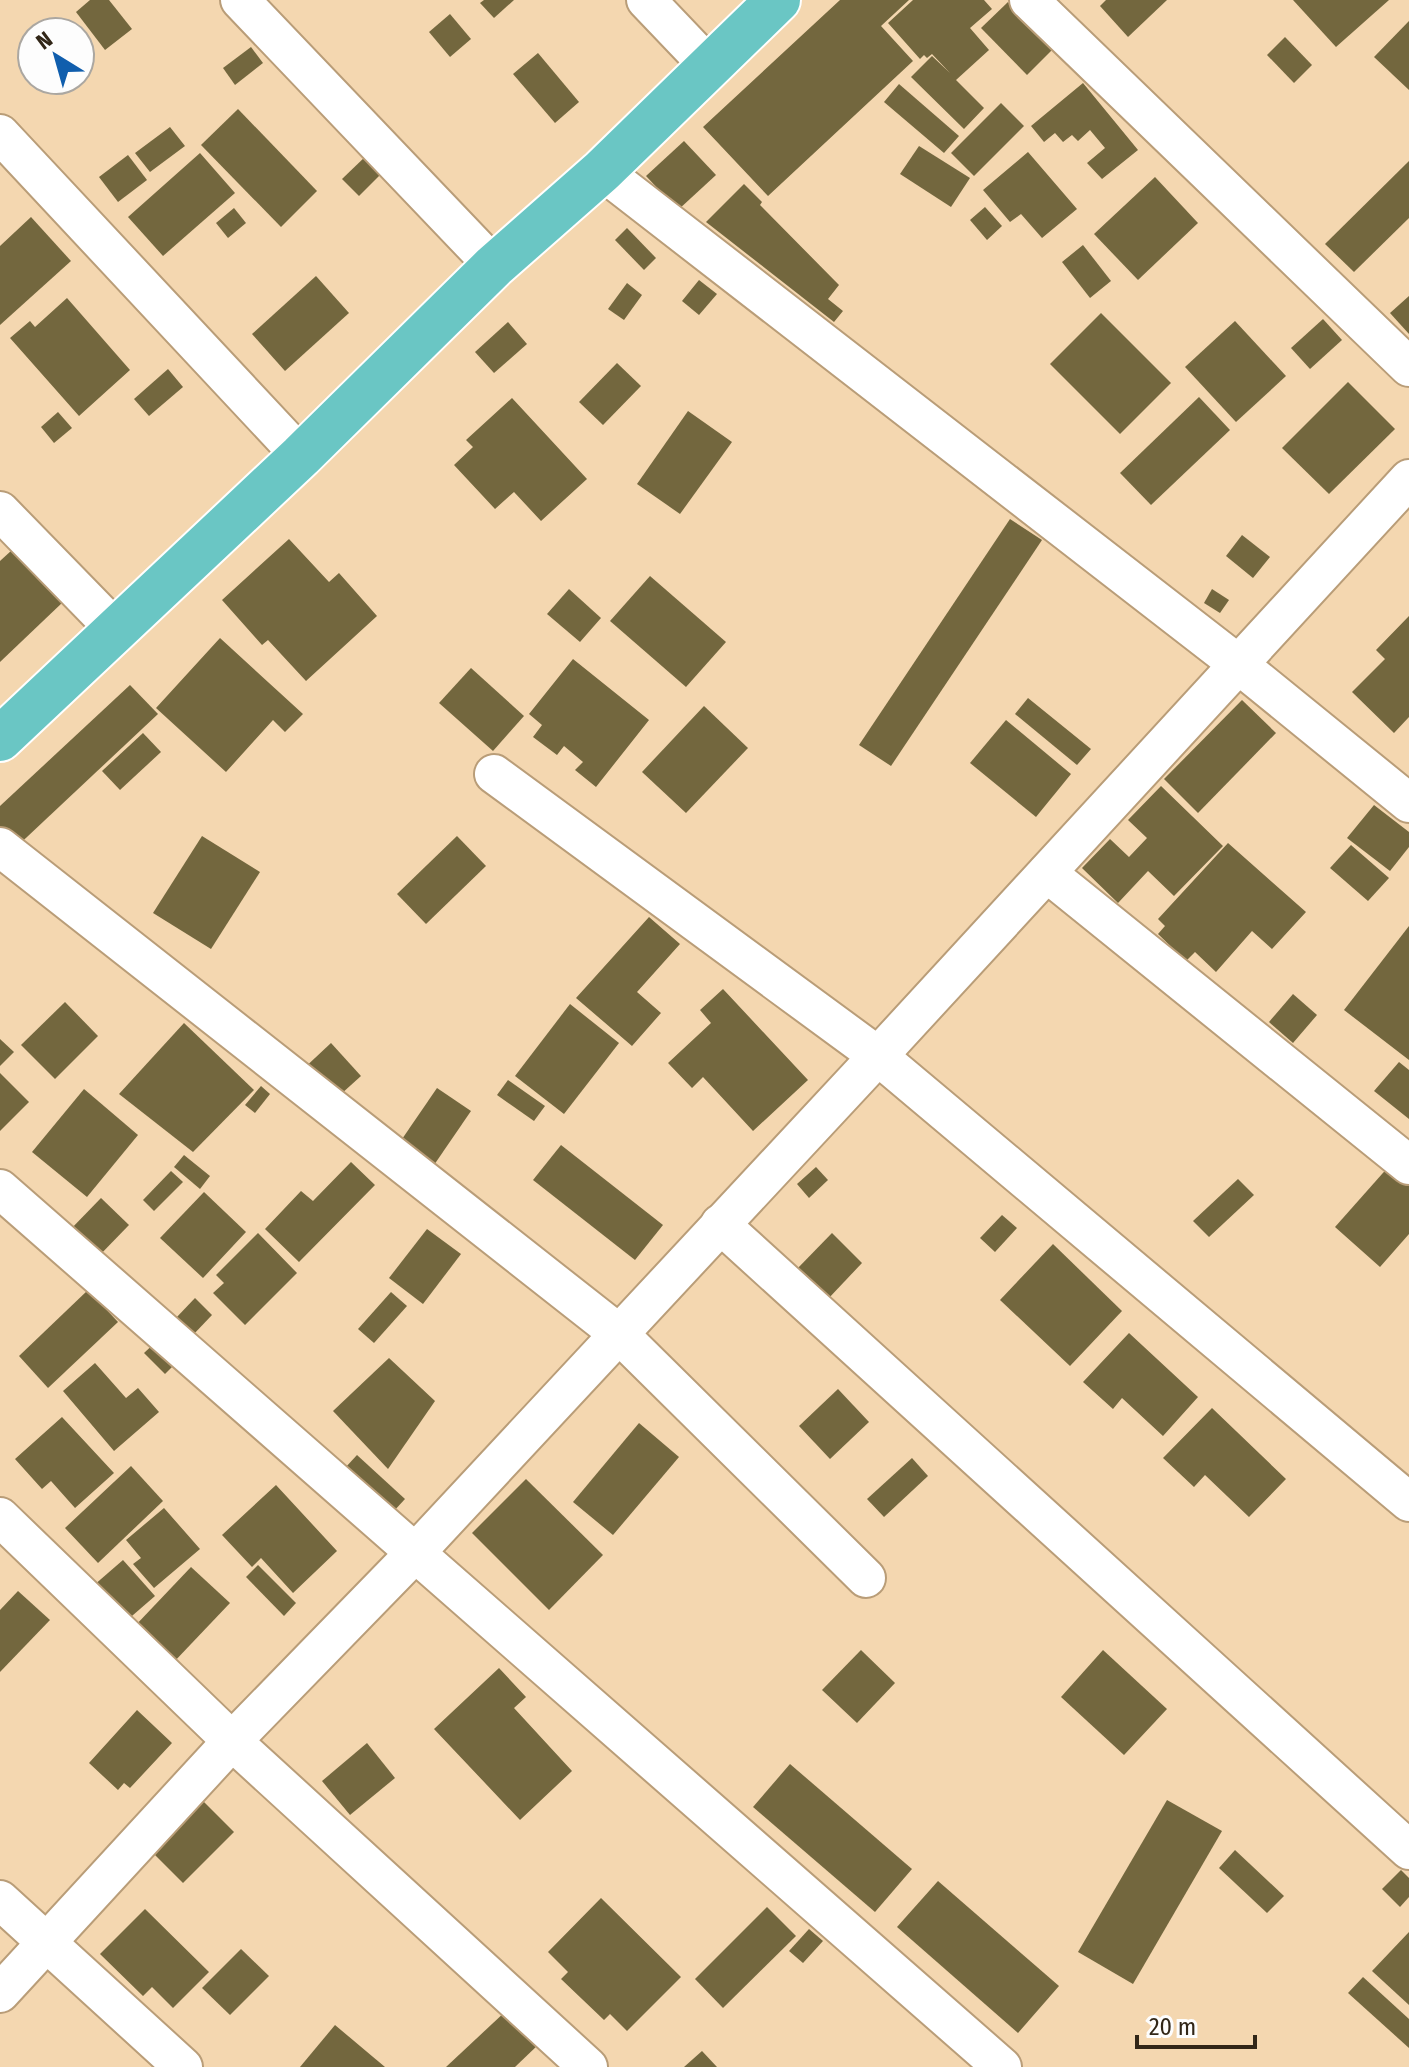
<svg xmlns="http://www.w3.org/2000/svg" width="1409" height="2067" font-family="'Fira Sans Condensed',sans-serif">
	<rect width="100%" height="100%" fill="#f4d7b0"/>
	<g fill="#73673e">
		<polygon points="90,0 109,0 132,29 105,50 76,12"/>
		<polygon points="484,0 514,0 494,18 480,3"/>
		<polygon points="840,0 909,0 881,26 913,61 768,196 703,127"/>
		<polygon points="913,0 984,0 992,9 970,28 989,50 956,80 984,108 964,129 911,77 932,56 950,73 932,54 927,58 924,55 920,59 888,23"/>
		<polygon points="1106,0 1167,0 1128,37 1100,6"/>
		<polygon points="1293,0 1389,0 1336,47"/>
		<polygon points="1008,2 1054,48 1027,75 981,28"/>
		<polygon points="450,14 471,39 450,57 429,32"/>
		<polygon points="1409,21 1409,90 1374,57"/>
		<polygon points="1285,37 1312,65 1294,83 1267,55"/>
		<polygon points="251,47 263,63 235,85 223,68"/>
		<polygon points="538,53 579,102 555,123 513,74"/>
		<polygon points="1083,83 1138,150 1102,179 1087,163 1105,148 1090,130 1078,141 1072,135 1063,142 1055,133 1044,142 1031,126"/>
		<polygon points="899,84 959,136 944,153 884,102"/>
		<polygon points="1001,103 1024,126 974,176 951,153"/>
		<polygon points="238,109 317,191 281,227 201,145"/>
		<polygon points="170,127 185,146 150,172 135,153"/>
		<polygon points="684,141 716,175 678,210 646,176"/>
		<polygon points="919,146 970,178 951,207 900,174"/>
		<polygon points="1028,152 1077,209 1042,238 1021,214 1010,222 983,190"/>
		<polygon points="200,153 235,193 163,256 128,217"/>
		<polygon points="368,154 384,171 359,196 342,179"/>
		<polygon points="128,155 147,180 118,202 99,177"/>
		<polygon points="1409,161 1409,218 1354,272 1325,244"/>
		<polygon points="1155,177 1198,223 1138,280 1094,234"/>
		<polygon points="744,184 762,202 760,205 839,285 828,299 843,311 834,322 706,222"/>
		<polygon points="985,207 1002,226 987,240 970,220"/>
		<polygon points="234,208 246,223 228,238 216,223"/>
		<polygon points="31,217 71,261 0,325 0,246"/>
		<polygon points="627,228 656,258 644,270 615,240"/>
		<polygon points="1083,245 1111,281 1090,298 1062,262"/>
		<polygon points="316,276 349,313 285,371 252,334"/>
		<polygon points="699,280 717,294 699,315 682,301"/>
		<polygon points="627,283 642,295 624,320 608,309"/>
		<polygon points="1409,296 1409,334 1390,313"/>
		<polygon points="67,298 130,370 79,416 10,338 30,321 35,327"/>
		<polygon points="1101,313 1171,383 1120,434 1050,364"/>
		<polygon points="1323,319 1342,340 1310,369 1291,348"/>
		<polygon points="1235,321 1286,376 1236,422 1185,367"/>
		<polygon points="508,322 527,344 494,373 475,352"/>
		<polygon points="617,363 641,386 603,425 579,402"/>
		<polygon points="168,369 183,387 149,416 134,399"/>
		<polygon points="1348,382 1395,429 1329,494 1282,448"/>
		<polygon points="1199,397 1230,430 1151,505 1120,473"/>
		<polygon points="512,398 587,479 541,521 514,492 495,509 454,465 473,447 466,440"/>
		<polygon points="688,411 732,442 680,514 637,484"/>
		<polygon points="58,412 72,428 54,443 41,427"/>
		<polygon points="1010,519 1042,540 891,766 859,745"/>
		<polygon points="1242,535 1270,557 1253,578 1226,556"/>
		<polygon points="289,539 329,582 339,573 377,616 306,681 268,640 262,645 222,600"/>
		<polygon points="12,550 63,602 0,662 0,561"/>
		<polygon points="650,576 726,642 686,687 610,621"/>
		<polygon points="569,589 601,618 580,642 547,614"/>
		<polygon points="1212,589 1229,600 1220,613 1204,603"/>
		<polygon points="1409,616 1409,717 1394,733 1352,692 1385,659 1376,650"/>
		<polygon points="220,638 303,714 285,732 273,720 226,772 156,708"/>
		<polygon points="573,659 649,720 596,787 575,770 583,762 564,746 557,755 533,737 542,725 529,714"/>
		<polygon points="471,668 524,716 493,751 439,703"/>
		<polygon points="130,685 158,714 11,852 0,843 0,806"/>
		<polygon points="1028,698 1091,749 1077,765 1015,714"/>
		<polygon points="1242,700 1276,733 1198,813 1164,779"/>
		<polygon points="704,706 748,748 686,813 642,772"/>
		<polygon points="1006,720 1071,774 1036,817 970,763"/>
		<polygon points="143,733 161,752 120,790 102,771"/>
		<polygon points="1161,786 1223,846 1174,896 1148,871 1118,903 1082,868 1110,839 1129,857 1147,838 1128,820"/>
		<polygon points="1374,805 1409,832 1409,847 1390,871 1347,838"/>
		<polygon points="202,836 260,872 211,949 153,913"/>
		<polygon points="457,836 486,866 426,924 397,894"/>
		<polygon points="1228,843 1306,912 1272,949 1252,931 1216,972 1195,952 1186,961 1158,934 1165,926 1158,919"/>
		<polygon points="1351,845 1389,878 1368,901 1330,868"/>
		<polygon points="649,917 680,944 637,992 661,1013 632,1046 576,998"/>
		<polygon points="1409,926 1409,1060 1344,1010"/>
		<polygon points="723,989 808,1080 753,1131 703,1077 692,1088 668,1063 711,1023 700,1010"/>
		<polygon points="1293,994 1317,1015 1293,1043 1269,1022"/>
		<polygon points="65,1002 98,1036 55,1079 21,1045"/>
		<polygon points="570,1004 619,1043 564,1114 515,1076"/>
		<polygon points="184,1023 254,1090 193,1152 119,1094"/>
		<polygon points="0,1039 14,1052 0,1066"/>
		<polygon points="331,1043 361,1076 330,1104 300,1072"/>
		<polygon points="1399,1062 1409,1070 1409,1119 1374,1091"/>
		<polygon points="0,1073 29,1102 0,1131"/>
		<polygon points="508,1080 545,1106 534,1121 497,1095"/>
		<polygon points="261,1086 270,1094 255,1113 245,1105"/>
		<polygon points="437,1088 471,1111 434,1165 400,1142"/>
		<polygon points="84,1089 138,1135 87,1197 32,1152"/>
		<polygon points="561,1145 663,1225 635,1260 533,1180"/>
		<polygon points="184,1155 210,1176 200,1189 174,1167"/>
		<polygon points="351,1162 375,1185 299,1262 265,1229 301,1191 313,1201"/>
		<polygon points="1390,1165 1409,1182 1409,1234 1380,1267 1335,1227"/>
		<polygon points="816,1167 828,1180 809,1198 797,1184"/>
		<polygon points="171,1171 183,1182 154,1211 143,1200"/>
		<polygon points="1238,1179 1254,1195 1209,1237 1193,1221"/>
		<polygon points="204,1192 246,1232 203,1278 160,1238"/>
		<polygon points="101,1198 129,1225 96,1259 68,1232"/>
		<polygon points="1002,1215 1017,1228 995,1252 980,1238"/>
		<polygon points="427,1229 461,1254 423,1304 389,1278"/>
		<polygon points="258,1233 297,1273 245,1325 213,1293 224,1283 216,1275"/>
		<polygon points="832,1233 862,1263 827,1300 796,1270"/>
		<polygon points="1053,1244 1122,1311 1070,1366 1000,1300"/>
		<polygon points="88,1290 118,1322 48,1388 19,1356"/>
		<polygon points="391,1292 407,1306 374,1343 358,1329"/>
		<polygon points="195,1298 212,1315 192,1336 175,1319"/>
		<polygon points="1129,1333 1198,1397 1163,1436 1122,1398 1113,1409 1083,1382"/>
		<polygon points="158,1340 178,1361 165,1374 144,1353"/>
		<polygon points="389,1358 435,1401 388,1469 333,1411"/>
		<polygon points="95,1363 126,1398 138,1388 159,1412 114,1451 63,1391"/>
		<polygon points="838,1389 869,1422 830,1459 799,1426"/>
		<polygon points="1212,1408 1286,1479 1249,1517 1205,1475 1194,1487 1163,1458"/>
		<polygon points="62,1417 114,1473 75,1508 51,1481 42,1489 15,1459"/>
		<polygon points="639,1423 679,1457 613,1535 573,1502"/>
		<polygon points="357,1455 405,1499 393,1512 345,1468"/>
		<polygon points="912,1458 928,1476 884,1517 867,1499"/>
		<polygon points="131,1466 163,1501 98,1563 65,1528"/>
		<polygon points="526,1479 603,1555 549,1610 472,1533"/>
		<polygon points="276,1485 337,1551 293,1593 261,1558 252,1567 222,1535"/>
		<polygon points="164,1508 200,1549 154,1588 133,1564 141,1558 126,1540"/>
		<polygon points="123,1560 155,1596 125,1622 93,1586"/>
		<polygon points="258,1565 296,1603 284,1616 246,1577"/>
		<polygon points="191,1567 230,1603 172,1664 134,1627"/>
		<polygon points="18,1591 50,1620 0,1672 0,1610"/>
		<polygon points="861,1650 895,1683 857,1723 822,1690"/>
		<polygon points="1103,1650 1167,1709 1124,1755 1061,1697"/>
		<polygon points="499,1668 526,1697 514,1708 572,1771 520,1820 434,1729"/>
		<polygon points="137,1710 172,1743 130,1788 124,1783 118,1790 89,1763"/>
		<polygon points="367,1743 395,1778 350,1815 322,1781"/>
		<polygon points="790,1764 912,1869 875,1912 753,1807"/>
		<polygon points="1167,1800 1222,1831 1133,1984 1078,1952"/>
		<polygon points="203,1801 234,1832 183,1883 152,1852"/>
		<polygon points="1235,1850 1284,1896 1267,1913 1219,1868"/>
		<polygon points="1401,1870 1409,1878 1409,1897 1400,1907 1382,1889"/>
		<polygon points="938,1881 1059,1986 1018,2033 897,1927"/>
		<polygon points="601,1898 681,1977 627,2031 610,2014 604,2020 561,1979 568,1972 548,1952"/>
		<polygon points="767,1907 796,1936 723,2008 695,1979"/>
		<polygon points="145,1909 209,1972 173,2008 152,1987 143,1996 100,1954"/>
		<polygon points="809,1929 823,1941 803,1963 789,1951"/>
		<polygon points="1409,1932 1409,2005 1372,1971"/>
		<polygon points="241,1949 269,1976 230,2015 202,1988"/>
		<polygon points="1363,1977 1409,2019 1409,2048 1348,1993"/>
		<polygon points="507,2010 539,2044 515,2067 446,2067"/>
		<polygon points="335,2025 385,2067 300,2067"/>
		<polygon points="702,2051 717,2067 684,2067"/>
	</g>
	<g fill="none" stroke-linecap="round" stroke-linejoin="round">
		<defs>
			<g id="minor">
				<polyline points="240,0 494,266"/>
				<polyline points="646,0 709,66"/>
				<polyline points="1029,0 1409,367"/>
				<polyline points="0,134 301,456"/>
				<polyline points="602,171 1238,664 1409,803"/>
				<polyline points="0,511 114,628"/>
				<polyline points="494,774 878,1056 1409,1502"/>
				<polyline points="0,847 618,1333 866,1578"/>
				<polyline points="1047,873 1409,1165"/>
				<polyline points="0,1189 1002,2067"/>
				<polyline points="720,1224 1409,1850"/>
				<polyline points="0,1517 232,1741 588,2067"/>
				<polyline points="0,1900 183,2067"/>
				<polyline points="0,1993 232,1741 416,1552 878,1056 1409,479"/>
			</g>
			<polyline id="trunk" points="0,739 301,456 494,266 602,171 778,0"/>
		</defs>
		<use href="#minor" stroke="#b99d78" stroke-width="42"/>
		<use href="#trunk" stroke="#fff" stroke-width="48"/>
		<use href="#minor" stroke="#fff" stroke-width="38"/>
		<use href="#trunk" stroke="#6ac6c4" stroke-width="44"/>
	</g>
	<g transform="translate(56 56) rotate(323)"><circle r="38" fill="#fdfdfd" stroke="#aba7a1" stroke-width="2"/>
	<path d="M0-6L14 30L0 20L-14 30Z" fill="#105ead"/>
	<text y="-12" font-size="22" font-weight="bold" text-anchor="middle" fill="#312617">N</text>
	</g>
	<path d="M1137 2035v12h118v-12" fill="none" stroke="#312617" stroke-width="4"/>
	<text x="1149" y="2035" font-size="24" fill="#312617" stroke="#fdfdfd" stroke-width="6" paint-order="stroke">20 m</text>
</svg>
